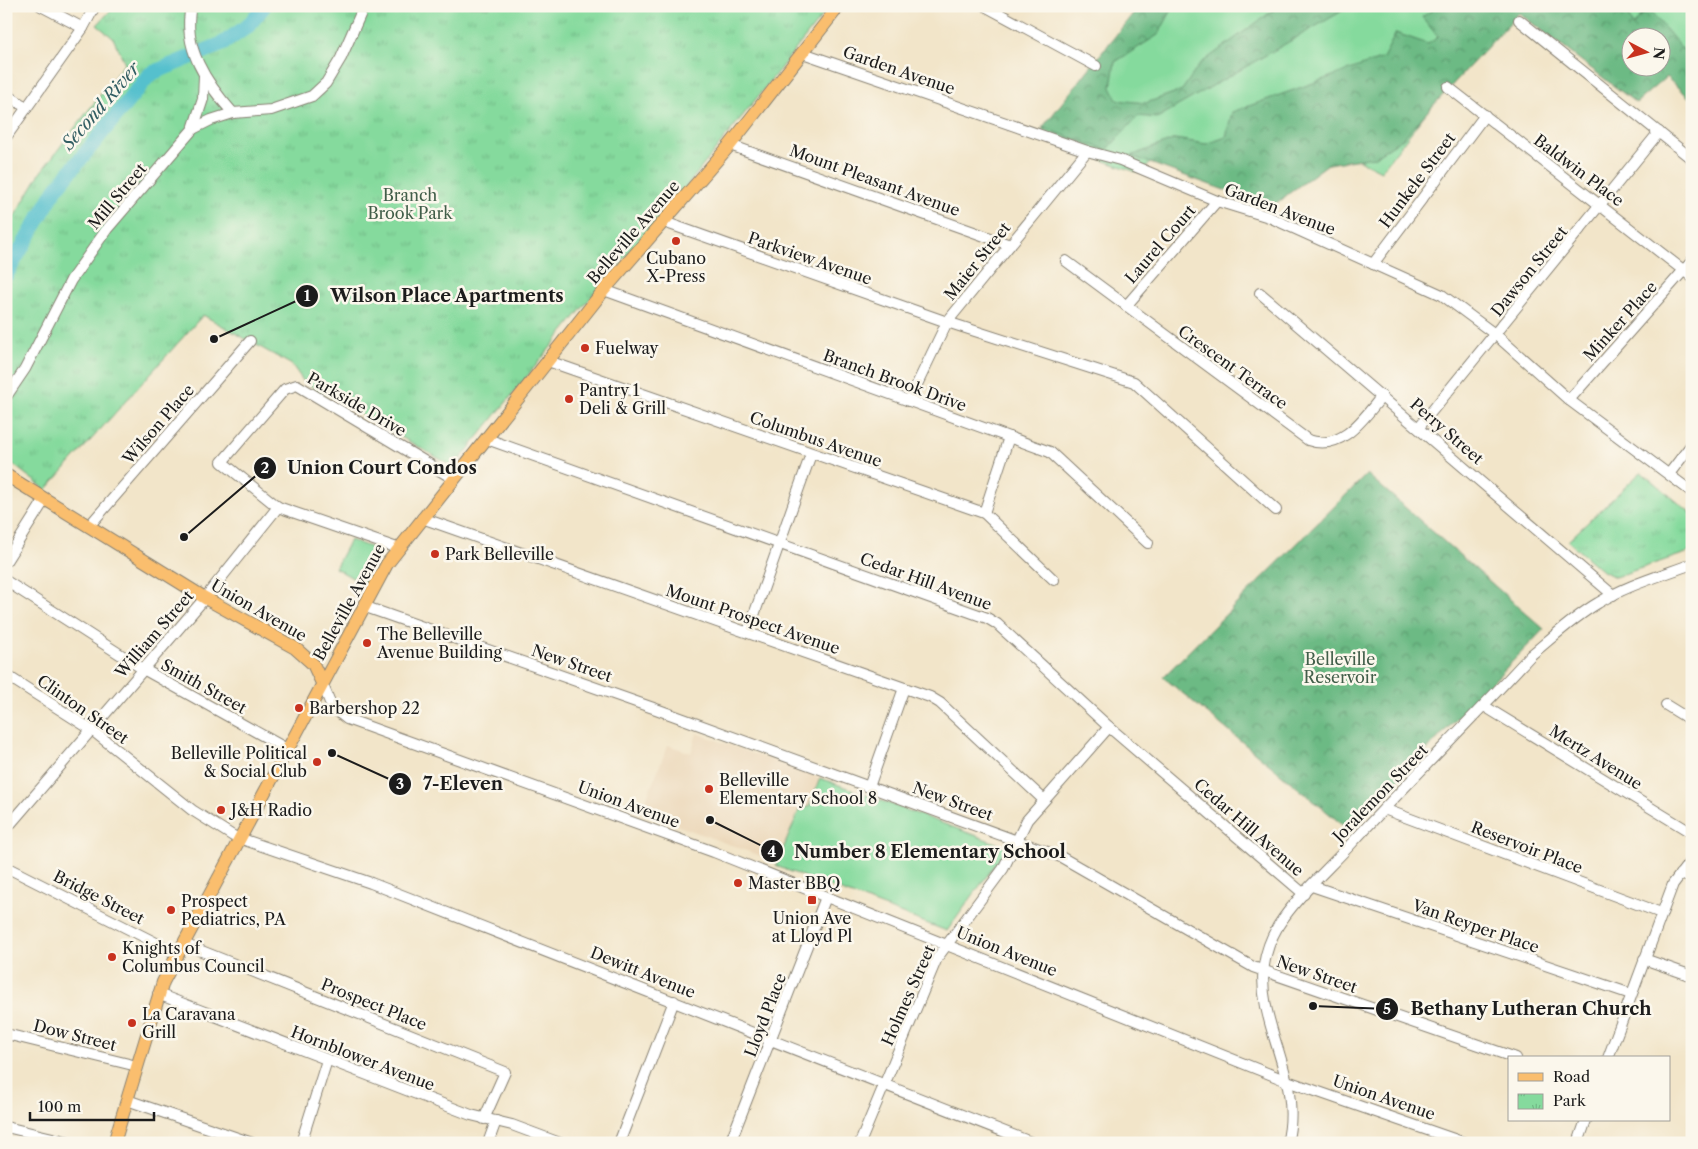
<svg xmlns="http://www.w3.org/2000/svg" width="1698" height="1149" font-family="'Libre Caslon Text',serif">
	<defs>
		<pattern id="forest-crowns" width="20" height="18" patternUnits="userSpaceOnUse" patternTransform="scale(1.25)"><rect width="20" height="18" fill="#6cba84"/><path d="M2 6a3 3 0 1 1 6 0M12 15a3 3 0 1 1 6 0" fill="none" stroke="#58966b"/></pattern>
		<pattern id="park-tufts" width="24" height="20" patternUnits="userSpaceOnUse" patternTransform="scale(1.25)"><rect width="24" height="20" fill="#85da9d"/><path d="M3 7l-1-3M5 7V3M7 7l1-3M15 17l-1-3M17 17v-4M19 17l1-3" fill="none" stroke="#72ba87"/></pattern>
	</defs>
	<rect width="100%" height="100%" fill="#fbf7ec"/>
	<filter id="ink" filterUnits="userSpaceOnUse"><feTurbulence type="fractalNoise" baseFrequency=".02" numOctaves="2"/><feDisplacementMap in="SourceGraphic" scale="10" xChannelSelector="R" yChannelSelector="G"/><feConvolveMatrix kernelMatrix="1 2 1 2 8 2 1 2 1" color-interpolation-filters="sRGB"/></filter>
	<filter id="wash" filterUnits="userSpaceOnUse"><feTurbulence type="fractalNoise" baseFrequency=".0096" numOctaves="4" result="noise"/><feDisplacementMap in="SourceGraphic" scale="20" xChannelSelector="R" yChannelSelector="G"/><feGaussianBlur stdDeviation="1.12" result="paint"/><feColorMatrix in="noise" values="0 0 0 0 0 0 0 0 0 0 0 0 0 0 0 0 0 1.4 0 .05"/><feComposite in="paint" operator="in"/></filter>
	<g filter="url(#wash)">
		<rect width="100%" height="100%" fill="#f2e5c9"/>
		<polygon fill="#ecd8ba" points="697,733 820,778 809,808 800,808 777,862 641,812 668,745 691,753"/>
		<g fill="#85da9d" stroke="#507b5c">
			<polygon points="1145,6 1509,6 1381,171 1329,145 1282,200 1166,151 1139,173 1037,137"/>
			<polygon points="1520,6 1692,6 1692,92 1660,38 1630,38 1630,68 1635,99"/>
			<polygon points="350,540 381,551 365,585 335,568"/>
			<polygon points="820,778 1004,846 1005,851 947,931 776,866 800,808 809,807"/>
		</g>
		<g fill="url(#forest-crowns)" stroke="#446b50" fill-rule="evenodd">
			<polygon points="1139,6 1174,6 1158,35 1115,62 1111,87 1117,100 1146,103 1182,90 1200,64 1279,6 1351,6 1157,118 1138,116 1107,150 1042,128"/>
			<path d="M1438,6H1624L1633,26L1647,7L1692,60V100L1666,77L1636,103L1519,13L1403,138L1374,157L1328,164L1271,207L1131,156L1175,139L1206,144L1226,137L1232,112L1383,58L1396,33L1428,44L1438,37L1422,17ZM1630,38H1660V68H1630Z"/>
			<polygon points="1367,474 1544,629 1349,830 1163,677"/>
		</g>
		<g fill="url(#park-tufts)" stroke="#507b5c">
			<polygon points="115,6 142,9 143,6 830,6 690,182 588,301 453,468 447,463 304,382 292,365 203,315 46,490 6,459 6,231 40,173 125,63 113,38 97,25"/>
			<polygon points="1641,472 1692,514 1692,551 1615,577 1601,570 1568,541"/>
		</g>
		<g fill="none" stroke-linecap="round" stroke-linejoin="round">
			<polyline stroke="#54c0cd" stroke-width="15" points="6,275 56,189 150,74 222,44 248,26 264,6"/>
		</g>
	</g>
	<g filter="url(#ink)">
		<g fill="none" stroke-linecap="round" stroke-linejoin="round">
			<defs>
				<g id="minor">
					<polyline points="41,6 83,28"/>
					<path d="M191,6C182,47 206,83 233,113"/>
					<polyline points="985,6 1096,66"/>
					<polyline points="1519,20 1692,159"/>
					<polyline points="803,53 1087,151 1120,160 1217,201 1269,217 1442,295 1496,335 1569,400 1692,492"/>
					<polyline points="1448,87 1692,277"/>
					<polyline points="6,94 27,108"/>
					<polyline points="193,129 211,120 233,113 271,110 312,96 326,83 341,58 364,6"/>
					<polyline points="6,137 83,28 95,6"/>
					<polyline points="730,145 1010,245"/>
					<polyline points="664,222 947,322 1134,382 1276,510"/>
					<path d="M1066,261L1308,440C1342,452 1364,418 1382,396"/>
					<polyline points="1373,264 1485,115"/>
					<polyline points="604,290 1050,452 1148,543"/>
					<polyline points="1260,293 1613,595"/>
					<polyline points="1126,306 1217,201"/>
					<polyline points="548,361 984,513 1054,580"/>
					<polyline points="6,397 25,369 71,280 107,229 193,129 203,99 204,75"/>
					<polyline points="1569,400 1692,261"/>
					<polyline points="909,401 947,322 1087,151"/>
					<polyline points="1419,427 1659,132"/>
					<polyline points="487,439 987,618 997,624 1109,727 1304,894"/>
					<polyline points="1669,474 1692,444"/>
					<polyline points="984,513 1009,437"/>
					<polyline points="422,518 930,697 940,703 1044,800"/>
					<polyline points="89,526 250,341"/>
					<polyline points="397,548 278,507 222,462 285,389 297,385 454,479"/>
					<polyline points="6,561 45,499"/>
					<polyline points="6,581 143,669 287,749"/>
					<polyline points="363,606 656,709 1061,857 1253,967 1516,1058"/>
					<polyline points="748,632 811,454"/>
					<polyline points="6,675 92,730 192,810 233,836 371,883 1033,1143"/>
					<polyline points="322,683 332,707 347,719 714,852 1287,1081 1465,1143"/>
					<polyline points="1666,705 1692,721"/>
					<polyline points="1484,706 1692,833"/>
					<polyline points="869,787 904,688"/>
					<polyline points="1384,809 1661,913"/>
					<polyline points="6,829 205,598 278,507"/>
					<polyline points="6,867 178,954"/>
					<polyline points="1680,874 1692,878"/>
					<polyline points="1312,886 1631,994"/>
					<polyline points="184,944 505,1072 484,1119"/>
					<polyline points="1644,959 1692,976"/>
					<polyline points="158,994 471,1115 512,1125 560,1143"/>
					<polyline points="6,1034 137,1066"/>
					<polyline points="1608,1058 1673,884 1692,859"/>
					<polyline points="127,1100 252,1143"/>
					<polyline points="6,1127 74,1143"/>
					<polyline points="301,1143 327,1060"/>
					<polyline points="488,1143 496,1121"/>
					<polyline points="619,1143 674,1001"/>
					<polyline points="730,1143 826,897"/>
					<polyline points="860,1143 937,958 1003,869 1027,820 1109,727"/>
					<path d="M1287,1143C1304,1078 1256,1026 1264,965C1266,951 1271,938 1278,926C1297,896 1327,870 1351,844C1410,780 1472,719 1531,655C1553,637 1574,617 1598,603C1627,585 1660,576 1692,564"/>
					<polyline points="1578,1143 1586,1120"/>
				</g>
				<g id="major">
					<polyline points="6,475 205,598 295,648 313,664 322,683"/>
					<polyline points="114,1143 163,982 387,564 604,290 730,145 839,6"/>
				</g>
			</defs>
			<use href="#minor" stroke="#878072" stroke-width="12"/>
			<use href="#major" stroke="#878072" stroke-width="14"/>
			<use href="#minor" stroke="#fff" stroke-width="10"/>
			<use href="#major" stroke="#fabe6e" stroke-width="12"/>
		</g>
	</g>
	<g fill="#c8321e" stroke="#fbf7ec" stroke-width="2">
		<circle cx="676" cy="241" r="5"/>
		<circle cx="585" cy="348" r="5"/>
		<circle cx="569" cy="399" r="5"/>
		<circle cx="435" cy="554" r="5"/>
		<circle cx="367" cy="643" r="5"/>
		<circle cx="299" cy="708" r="5"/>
		<circle cx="317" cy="762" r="5"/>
		<circle cx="709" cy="789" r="5"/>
		<circle cx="221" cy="810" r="5"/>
		<circle cx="738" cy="883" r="5"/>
		<rect x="807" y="895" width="10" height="10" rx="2.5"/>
		<circle cx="171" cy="910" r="5"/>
		<circle cx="112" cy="957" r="5"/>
		<circle cx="132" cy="1023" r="5"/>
	</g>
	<g text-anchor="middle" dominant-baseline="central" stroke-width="5" stroke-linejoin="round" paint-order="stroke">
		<g font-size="16" fill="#1c1c1c" stroke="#fbf7ec">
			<text transform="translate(899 70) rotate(19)">Garden Avenue</text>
			<text transform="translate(1579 170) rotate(37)">Baldwin Place</text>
			<text transform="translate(875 180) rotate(20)">Mount Pleasant Avenue</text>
			<text transform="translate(1417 180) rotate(-53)">Hunkele Street</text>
			<text transform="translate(117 196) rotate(-50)">Mill Street</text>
			<text transform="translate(1280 209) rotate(21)">Garden Avenue</text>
			<text transform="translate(633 232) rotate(-49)">Belleville Avenue</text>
			<text transform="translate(1160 244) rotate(-49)">Laurel Court</text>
			<text transform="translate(810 258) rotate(19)">Parkview Avenue</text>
			<text transform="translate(977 261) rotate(-51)">Maier Street</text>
			<text transform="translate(1529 271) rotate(-51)">Dawson Street</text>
			<text transform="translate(1620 321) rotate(-48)">Minker Place</text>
			<text transform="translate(1233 367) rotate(36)">Crescent Terrace</text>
			<text transform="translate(895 380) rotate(20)">Branch Brook Drive</text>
			<text transform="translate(357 404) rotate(30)">Parkside Drive</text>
			<text transform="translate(158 424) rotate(-49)">Wilson Place</text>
			<text transform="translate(1447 431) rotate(41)">Perry Street</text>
			<text transform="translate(816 439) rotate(19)">Columbus Avenue</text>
			<text transform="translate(926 581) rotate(20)">Cedar Hill Avenue</text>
			<text transform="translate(349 602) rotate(-61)">Belleville Avenue</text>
			<text transform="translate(259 610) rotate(30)">Union Avenue</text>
			<text transform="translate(753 619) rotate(19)">Mount Prospect Avenue</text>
			<text transform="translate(154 634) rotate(-49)">William Street</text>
			<text transform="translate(572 663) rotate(19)">New Street</text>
			<text transform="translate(204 686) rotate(29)">Smith Street</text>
			<text transform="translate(83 709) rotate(35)">Clinton Street</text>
			<text transform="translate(1596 757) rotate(32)">Mertz Avenue</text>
			<text transform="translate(1380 793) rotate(-46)">Joralemon Street</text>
			<text transform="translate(953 801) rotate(20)">New Street</text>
			<text transform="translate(629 804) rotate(20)">Union Avenue</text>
			<text transform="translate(1249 827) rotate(41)">Cedar Hill Avenue</text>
			<text transform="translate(1527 847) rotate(21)">Reservoir Place</text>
			<text transform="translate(99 897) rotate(27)">Bridge Street</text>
			<text transform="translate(1476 926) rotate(19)">Van Reyper Place</text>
			<text transform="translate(1007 951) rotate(22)">Union Avenue</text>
			<text transform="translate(643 972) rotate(22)">Dewitt Avenue</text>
			<text transform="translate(1317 974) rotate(19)">New Street</text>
			<text transform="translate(908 995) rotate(-66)">Holmes Street</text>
			<text transform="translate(374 1004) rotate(22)">Prospect Place</text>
			<text transform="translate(765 1015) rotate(-69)">Lloyd Place</text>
			<text transform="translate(75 1035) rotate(14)">Dow Street</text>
			<text transform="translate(363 1058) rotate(21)">Hornblower Avenue</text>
			<text transform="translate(1384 1097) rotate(19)">Union Avenue</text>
		</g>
		<g font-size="16" fill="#415e49" stroke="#fbf7ec">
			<text x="410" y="195">Branch<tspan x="410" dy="18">Brook Park</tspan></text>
			<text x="1340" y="659">Belleville<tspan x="1340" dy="18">Reservoir</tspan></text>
		</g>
		<g font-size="16" fill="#1c1c1c" stroke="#fbf7ec" text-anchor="start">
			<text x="676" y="258" text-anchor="middle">Cubano<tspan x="676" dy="18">X-Press</tspan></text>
			<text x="595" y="348">Fuelway</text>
			<text x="579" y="390">Pantry 1<tspan x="579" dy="18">Deli &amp; Grill</tspan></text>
			<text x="445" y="554">Park Belleville</text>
			<text x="377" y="634">The Belleville<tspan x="377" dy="18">Avenue Building</tspan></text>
			<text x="309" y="708">Barbershop 22</text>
			<text x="307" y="753" text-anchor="end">Belleville Political<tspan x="307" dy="18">&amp; Social Club</tspan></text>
			<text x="719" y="780">Belleville<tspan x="719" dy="18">Elementary School 8</tspan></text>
			<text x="231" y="810">J&amp;H Radio</text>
			<text x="748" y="883">Master BBQ</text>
			<text x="181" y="901">Prospect<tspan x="181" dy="18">Pediatrics, PA</tspan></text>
			<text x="812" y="918" text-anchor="middle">Union Ave<tspan x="812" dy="18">at Lloyd Pl</tspan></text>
			<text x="122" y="948">Knights of<tspan x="122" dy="18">Columbus Council</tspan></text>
			<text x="142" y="1014">La Caravana<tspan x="142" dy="18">Grill</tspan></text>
		</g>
		<g font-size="18" font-style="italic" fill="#325e63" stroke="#fbf7ec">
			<text transform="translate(101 106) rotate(-49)">Second River</text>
		</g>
	</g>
	<path fill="none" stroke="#1c1c1c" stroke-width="2" d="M214 339L307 296M184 537L265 468M332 753L400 784M710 820L772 851M1313 1006L1387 1009"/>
	<g fill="#1c1c1c" stroke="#fbf7ec" stroke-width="2">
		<circle cx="214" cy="339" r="5"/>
		<circle cx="184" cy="537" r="5"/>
		<circle cx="332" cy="753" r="5"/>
		<circle cx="710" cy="820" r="5"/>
		<circle cx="1313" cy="1006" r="5"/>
		<circle cx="307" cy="296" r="12"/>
		<circle cx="265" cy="468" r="12"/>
		<circle cx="400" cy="784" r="12"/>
		<circle cx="772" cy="851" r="12"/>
		<circle cx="1387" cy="1009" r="12"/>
	</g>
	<g font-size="15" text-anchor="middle" font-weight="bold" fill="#fff">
		<text x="307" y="301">1</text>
		<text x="265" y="473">2</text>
		<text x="400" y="789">3</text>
		<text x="772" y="857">4</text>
		<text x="1387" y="1014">5</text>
	</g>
	<g font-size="18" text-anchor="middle" font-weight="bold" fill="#1c1c1c" stroke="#fbf7ec" stroke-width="5" stroke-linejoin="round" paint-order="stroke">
		<text x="447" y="302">Wilson Place Apartments</text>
		<text x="382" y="474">Union Court Condos</text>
		<text x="463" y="790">7-Eleven</text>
		<text x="930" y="858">Number 8 Elementary School</text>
		<text x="1531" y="1015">Bethany Lutheran Church</text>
	</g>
	<rect width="1698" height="1149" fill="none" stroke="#fbf7ec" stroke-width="25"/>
	<rect x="1508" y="1056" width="162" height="65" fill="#fbf7ec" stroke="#a29f99"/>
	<rect x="1518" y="1073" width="25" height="8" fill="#fabe6e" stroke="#a29f99"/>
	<text x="1553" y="1082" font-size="15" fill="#1c1c1c">Road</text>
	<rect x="1518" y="1094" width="25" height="15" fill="url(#park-tufts)" stroke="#a29f99"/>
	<text x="1553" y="1106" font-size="15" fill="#1c1c1c">Park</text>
	<g transform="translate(1646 52) rotate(96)"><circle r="24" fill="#fbf7ec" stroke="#a29f99"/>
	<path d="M0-4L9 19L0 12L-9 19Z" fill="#c8321e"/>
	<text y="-8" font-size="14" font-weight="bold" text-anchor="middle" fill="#1c1c1c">N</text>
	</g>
	<path d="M30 1112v8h124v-8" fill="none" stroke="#1c1c1c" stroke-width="2.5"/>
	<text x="38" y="1112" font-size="15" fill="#1c1c1c" stroke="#fbf7ec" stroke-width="4" paint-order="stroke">100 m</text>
</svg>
